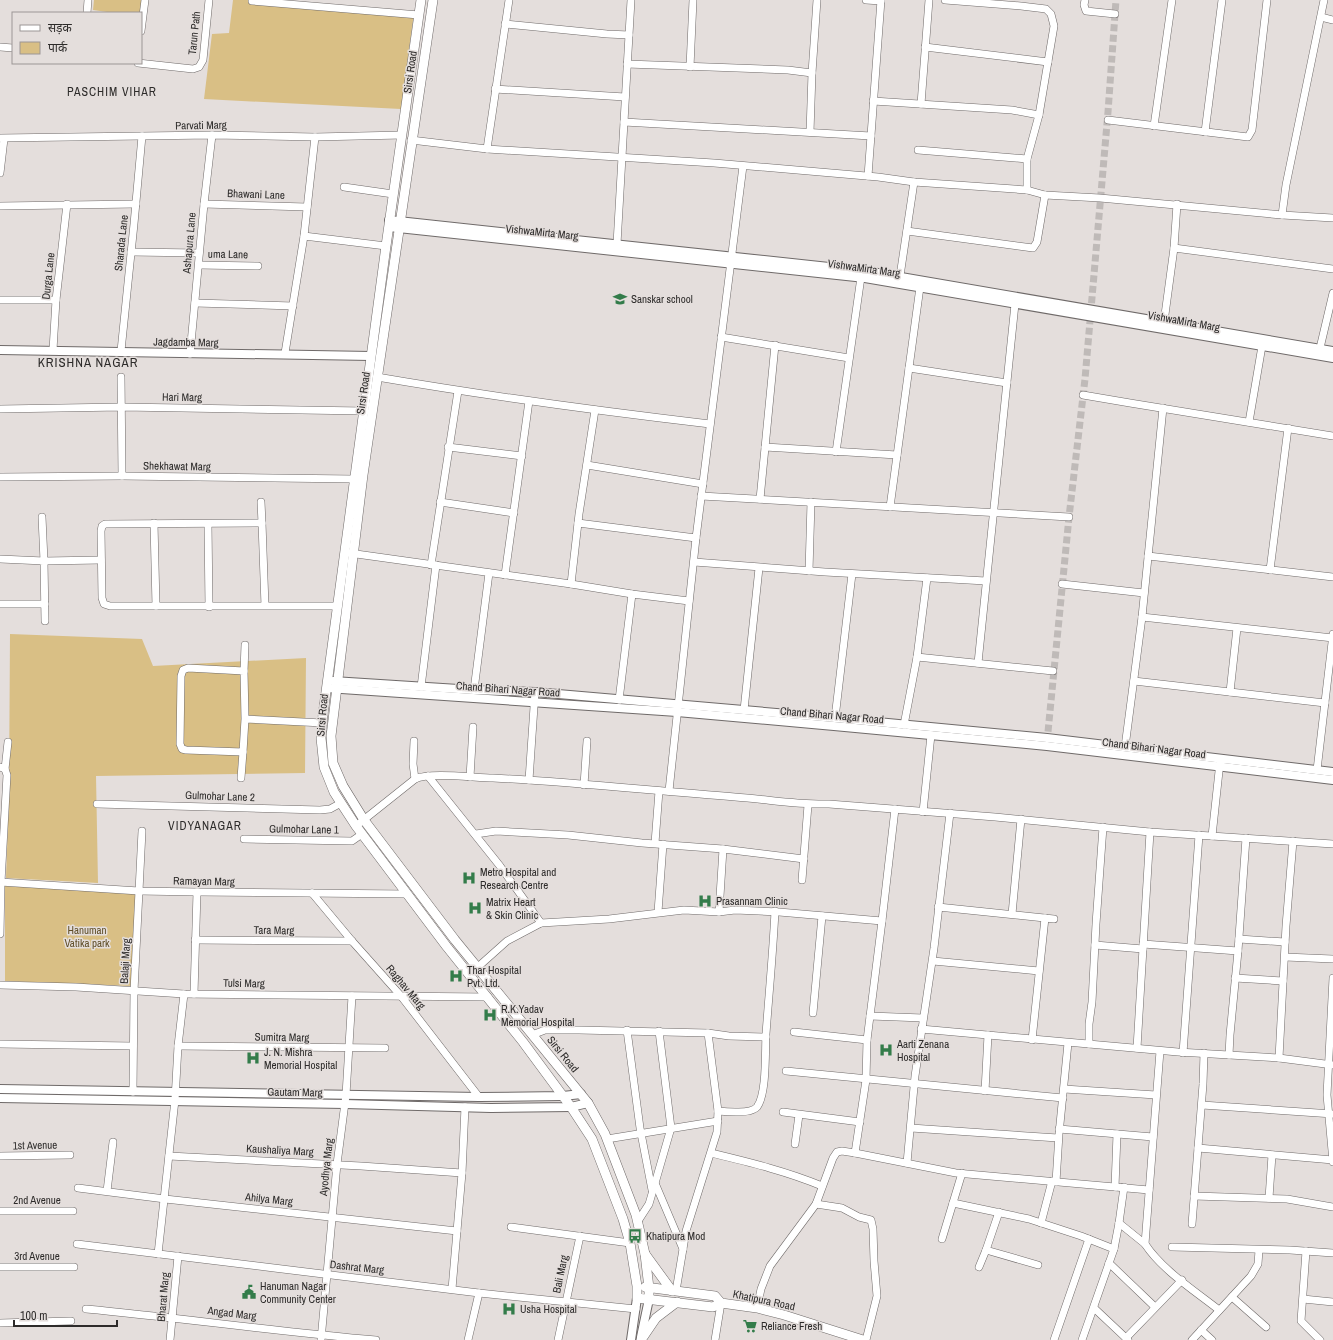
<svg xmlns="http://www.w3.org/2000/svg" width="1333" height="1340" font-family="'Archivo Narrow','Noto Sans Devanagari',sans-serif">
	<rect width="100%" height="100%" fill="#e4dedc"/>
	<g fill="#d9bf85">
		<polygon points="94,0 142,0 140,13 114,13 93,10"/>
		<polygon points="233,0 280,0 414,13 401,109 204,99 212,34 229,33"/>
		<polygon points="10,634 142,639 153,666 306,658 305,773 96,776 98,883 6,878 9,792"/>
		<polygon points="5,886 136,891 132,986 5,981"/>
	</g>
	<g fill="none" stroke-linecap="round" stroke-linejoin="round">
		<polyline stroke="#bfbab8" stroke-width="7" stroke-dasharray="7 3.5" stroke-linecap="butt" points="1047,742 1069,517 1085,379 1108,112 1116,0"/>
		<defs>
			<g id="minor">
				<polyline points="866,0 881,1"/>
				<polyline points="945,0 1021,6 1046,9 1051,14 1054,26 1039,115 1027,159 1027,190"/>
				<polyline points="1085,0 1084,5 1086,11 1115,14"/>
				<polyline points="252,1 419,15"/>
				<polyline points="87,13 88,0"/>
				<polyline points="1321,17 1333,20"/>
				<polyline points="505,24 607,34 629,35"/>
				<polyline points="141,31 145,0"/>
				<polyline points="0,47 13,48"/>
				<polyline points="925,47 1048,62"/>
				<polyline points="138,63 193,69 199,67 203,60 209,0"/>
				<polyline points="627,64 788,70 812,73"/>
				<polyline points="690,67 693,0"/>
				<polyline points="495,89 625,97"/>
				<polyline points="873,101 1012,110 1039,115"/>
				<polyline points="921,104 929,0"/>
				<polyline points="1108,120 1248,137 1252,130 1267,0"/>
				<polyline points="624,122 871,136"/>
				<polyline points="1154,126 1172,0"/>
				<polyline points="810,132 812,73 817,0"/>
				<polyline points="1205,132 1222,0"/>
				<polyline points="0,138 212,135 315,137 402,135"/>
				<polyline points="411,140 487,149 714,163 878,177 914,182 1027,190 1045,195 1100,198 1282,215 1333,218"/>
				<polyline points="487,149 509,0"/>
				<polyline points="918,150 1027,159"/>
				<polyline points="0,173 4,139"/>
				<polyline points="868,176 881,0"/>
				<polyline points="344,187 393,194"/>
				<polyline points="204,204 307,207"/>
				<polyline points="0,206 136,204"/>
				<polyline points="1282,215 1286,185 1324,0"/>
				<polyline points="907,231 1033,248 1037,242 1045,195"/>
				<polyline points="304,236 386,246"/>
				<polyline points="617,244 631,0"/>
				<polyline points="1174,248 1333,269"/>
				<polyline points="131,252 199,253"/>
				<polyline points="199,265 258,266"/>
				<polyline points="900,276 914,182"/>
				<polyline points="0,300 56,300"/>
				<polyline points="195,303 293,306"/>
				<polyline points="1164,322 1174,248 1177,204"/>
				<polyline points="721,337 849,358"/>
				<polyline points="1320,348 1333,293"/>
				<polyline points="53,350 56,300 67,204"/>
				<polyline points="121,351 134,224 142,136"/>
				<polyline points="285,353 304,236 315,137"/>
				<polyline points="190,354 204,204 212,135"/>
				<polyline points="909,368 1007,383"/>
				<polyline points="121,377 122,476"/>
				<path d="M377,377C488,396 599,411 710,424"/>
				<polyline points="1083,395 1130,403 1333,436"/>
				<polyline points="0,409 122,407 364,411"/>
				<polyline points="1249,422 1262,346"/>
				<polyline points="448,447 522,456"/>
				<polyline points="765,447 897,455"/>
				<polyline points="836,452 861,277"/>
				<polyline points="587,465 703,484"/>
				<polyline points="0,477 122,476 354,479"/>
				<polyline points="701,496 1069,517"/>
				<polyline points="760,499 775,345"/>
				<polyline points="261,502 262,523"/>
				<polyline points="440,502 514,513"/>
				<polyline points="890,507 920,287"/>
				<polyline points="42,517 44,561 101,560"/>
				<polyline points="154,523 156,606"/>
				<polyline points="578,523 696,538"/>
				<polyline points="208,524 209,607"/>
				<polyline points="349,553 571,584 632,594 689,601"/>
				<polyline points="1148,556 1333,577"/>
				<polyline points="0,559 44,561 45,621"/>
				<polyline points="694,562 825,572 986,581"/>
				<polyline points="431,565 458,391"/>
				<polyline points="1270,570 1288,428"/>
				<polyline points="809,571 811,502"/>
				<polyline points="505,575 529,401"/>
				<polyline points="571,584 579,514 595,410"/>
				<polyline points="1062,584 1144,593"/>
				<polyline points="0,604 45,604"/>
				<path d="M265,606L262,523L105,524L102,526L101,531L102,598L104,604L110,606C185,606 261,606 337,606"/>
				<polyline points="1142,617 1333,638"/>
				<polyline points="917,657 1053,671"/>
				<polyline points="978,663 1015,304"/>
				<polyline points="244,671 245,645"/>
				<polyline points="1134,681 1325,703"/>
				<polyline points="421,687 436,565"/>
				<polyline points="474,690 489,573"/>
				<polyline points="1230,692 1237,628"/>
				<polyline points="619,700 632,594"/>
				<polyline points="744,710 759,568"/>
				<polyline points="835,718 852,574"/>
				<polyline points="245,719 244,671 188,668 183,670 181,676 180,744 182,749 186,750 243,752 245,719 323,723"/>
				<polyline points="904,725 917,657 927,578"/>
				<polyline points="414,741 413,764 415,779"/>
				<polyline points="1125,747 1142,617 1163,408"/>
				<polyline points="0,767 5,769 7,775 1,882 0,934"/>
				<polyline points="5,769 8,742"/>
				<polyline points="1317,770 1333,634"/>
				<polyline points="428,776 500,866 541,923"/>
				<polyline points="470,777 473,727"/>
				<polyline points="241,778 243,752"/>
				<polyline points="529,780 535,692"/>
				<polyline points="584,785 587,741"/>
				<polyline points="669,791 696,538 743,166"/>
				<polyline points="97,804 320,810 330,809 341,803"/>
				<polyline points="923,812 931,735"/>
				<path d="M356,826L415,779C430,772 475,778 493,778C574,782 654,791 735,797C766,799 797,805 829,804L995,817L1150,832L1333,844"/>
				<polyline points="476,834 496,831 568,835 642,843 723,849 804,859"/>
				<polyline points="1212,836 1220,762"/>
				<polyline points="244,839 352,841 362,834"/>
				<polyline points="655,843 659,791"/>
				<polyline points="802,880 808,805"/>
				<polyline points="0,882 139,891 197,892 407,894"/>
				<polyline points="312,893 352,941 401,996 479,1097"/>
				<polyline points="938,907 1054,919"/>
				<polyline points="658,912 663,844"/>
				<polyline points="719,912 723,849"/>
				<polyline points="1012,914 1021,819"/>
				<polyline points="1239,939 1285,942"/>
				<polyline points="195,940 352,941"/>
				<polyline points="1143,944 1238,951"/>
				<polyline points="1095,945 1143,949"/>
				<polyline points="1285,957 1333,959"/>
				<polyline points="933,961 1039,971"/>
				<polyline points="470,974 507,941 541,923 609,919 684,910 719,912 735,910 779,912 882,921"/>
				<polyline points="1235,978 1283,981"/>
				<polyline points="1333,978 1327,1095 1333,1162"/>
				<polyline points="0,985 76,987 184,994 488,997"/>
				<polyline points="194,994 197,892"/>
				<polyline points="813,1013 822,916"/>
				<polyline points="870,1016 923,1018"/>
				<polyline points="921,1029 1178,1052 1279,1058 1333,1065"/>
				<polyline points="627,1030 640,1128 652,1190"/>
				<polyline points="794,1032 867,1040"/>
				<polyline points="532,1035 545,1030 579,1030 708,1033 729,1036 766,1037"/>
				<polyline points="1032,1040 1045,918"/>
				<polyline points="0,1044 133,1046"/>
				<polyline points="1089,1044 1089,1024 1092,1002 1096,924 1103,827"/>
				<polyline points="178,1046 385,1048"/>
				<polyline points="1137,1048 1150,832"/>
				<path d="M1160,1051L1145,1244C1162,1270 1195,1291 1219,1310"/>
				<polyline points="1183,1053 1199,835"/>
				<polyline points="1229,1055 1230,1035 1238,951 1246,838"/>
				<polyline points="1279,1058 1286,926 1293,841"/>
				<polyline points="786,1071 1063,1098"/>
				<polyline points="1064,1089 1156,1095"/>
				<polyline points="985,1091 988,1035"/>
				<polyline points="133,1092 134,991 142,831"/>
				<polyline points="1202,1105 1333,1114"/>
				<path d="M718,1111C727,1112 751,1114 757,1107C767,1094 765,1051 766,1034C769,993 773,952 775,911"/>
				<polyline points="783,1112 860,1122"/>
				<polyline points="911,1128 1058,1138"/>
				<polyline points="1059,1129 1153,1137"/>
				<polyline points="607,1139 718,1121"/>
				<polyline points="795,1144 799,1115"/>
				<polyline points="1198,1148 1333,1160"/>
				<path d="M711,1153C748,1162 786,1171 822,1186"/>
				<polyline points="855,1153 956,1173 1149,1190"/>
				<polyline points="0,1156 70,1155"/>
				<polyline points="169,1156 361,1166 462,1173"/>
				<polyline points="907,1163 915,1076 934,948 950,813"/>
				<polyline points="1056,1182 1059,1134 1068,1043"/>
				<polyline points="655,1183 683,1249"/>
				<polyline points="1115,1187 1117,1134"/>
				<polyline points="78,1188 165,1199 457,1231"/>
				<polyline points="107,1191 113,1142"/>
				<polyline points="1194,1196 1287,1199 1333,1207"/>
				<polyline points="1269,1198 1272,1155"/>
				<polyline points="953,1203 1029,1219 1081,1236 1114,1249"/>
				<polyline points="816,1204 842,1208 859,1217 871,1220 873,1229 874,1261 877,1296 866,1340"/>
				<polyline points="0,1211 73,1211"/>
				<polyline points="999,1212 986,1250 1038,1265"/>
				<polyline points="638,1221 649,1204 671,1128 659,1031"/>
				<polyline points="1041,1223 1052,1181"/>
				<polyline points="1119,1223 1145,1244"/>
				<polyline points="1192,1224 1203,1084 1204,1053"/>
				<polyline points="511,1227 630,1243"/>
				<polyline points="942,1239 962,1173"/>
				<polyline points="77,1244 479,1293 636,1309"/>
				<polyline points="1172,1247 1290,1250 1333,1253"/>
				<polyline points="1306,1251 1301,1321 1320,1340"/>
				<polyline points="158,1254 175,1100 178,1046 184,994"/>
				<polyline points="1109,1263 1155,1307"/>
				<polyline points="0,1267 74,1267"/>
				<polyline points="979,1267 986,1250"/>
				<polyline points="452,1289 462,1173 465,1107"/>
				<polyline points="676,1291 686,1231 717,1132 718,1111 708,1033"/>
				<polyline points="1232,1297 1266,1327"/>
				<polyline points="1303,1299 1333,1302"/>
				<polyline points="757,1308 761,1289 770,1266 816,1204 833,1158 837,1152 842,1151 855,1153 866,1080 867,1040 882,921 895,809"/>
				<polyline points="1094,1308 1128,1340"/>
				<path d="M86,1309C183,1318 279,1332 376,1340"/>
				<polyline points="0,1323 71,1321"/>
				<polyline points="1201,1330 1212,1340"/>
				<polyline points="1126,1338 1182,1280"/>
				<polyline points="170,1340 178,1256"/>
				<polyline points="321,1340 337,1164 346,1095 352,996"/>
				<polyline points="468,1340 479,1293"/>
				<polyline points="558,1340 580,1236"/>
				<polyline points="715,1340 721,1303"/>
				<polyline points="1054,1340 1089,1239"/>
				<polyline points="1082,1340 1114,1249 1119,1223 1124,1187"/>
				<polyline points="1192,1340 1251,1276 1258,1264 1259,1250"/>
			</g>
			<g id="tertiary">
				<polyline points="389,220 866,271 1333,351"/>
				<polyline points="389,227 865,278 1333,358"/>
				<polyline points="0,350 371,356"/>
				<polyline points="333,681 474,690 535,692 835,718 1047,738 1333,772"/>
				<polyline points="327,688 677,712 834,726 1047,746 1333,780"/>
				<polyline points="0,1089 479,1097 563,1096 581,1094"/>
				<polyline points="0,1098 345,1104 491,1108 571,1107 588,1103"/>
				<polyline points="641,1337 649,1299"/>
				<polyline points="631,1340 637,1298"/>
			</g>
			<g id="secondary">
				<polyline points="421,0 386,246 323,714 321,738 324,767 334,792 341,803 356,826 447,947 523,1042 571,1107 592,1139 623,1219 630,1243 637,1286 637,1298 713,1307 721,1303"/>
				<polyline points="433,0 363,475 331,736 333,763 343,786 364,820 455,940 588,1103 605,1134 636,1215 645,1254 649,1288 649,1299"/>
				<polyline points="645,1254 672,1291"/>
				<polyline points="645,1287 715,1296 721,1303 757,1308 784,1315 863,1340"/>
				<polyline points="641,1340 656,1318 677,1302"/>
			</g>
		</defs>
		<use href="#minor" stroke="#6f6a69" stroke-width="8"/>
		<use href="#tertiary" stroke="#6f6a69" stroke-width="10"/>
		<use href="#secondary" stroke="#6f6a69" stroke-width="10"/>
		<use href="#minor" stroke="#fff" stroke-width="7"/>
		<use href="#tertiary" stroke="#fff" stroke-width="8"/>
		<use href="#secondary" stroke="#fff" stroke-width="9"/>
	</g>
	<defs>
		<symbol id="school-bare" viewBox="-9 -9 18 18"><path d="M0-5L7-2L0 1L-7-2ZM-4 1L0 2.5L4 1V4Q0 6-4 4Z" fill="#337c4a" stroke="#e4dedc" stroke-width="2.5" paint-order="stroke"/></symbol>
		<symbol id="hospital-bare" viewBox="-9 -9 18 18"><path d="M-5-5h3v3.5h4V-5h3V5h-3V1.5h-4V5h-3Z" fill="#337c4a" stroke="#e4dedc" stroke-width="2.5" paint-order="stroke"/></symbol>
		<symbol id="bus-bare" viewBox="-9 -9 18 18"><path d="M-5-6H5V4H4V6H2V4H-2V6H-4V4H-5ZM-3.5-4V0h7V-4ZM-3.5 1.2v1.5H-2V1.2ZM2 1.2v1.5H3.5V1.2Z" fill="#337c4a" stroke="#e4dedc" stroke-width="2.5" paint-order="stroke"/></symbol>
		<symbol id="civic-bare" viewBox="-9 -9 18 18"><path d="M-.6-6.5H3V-4.5H.6V-3L4-1V1h2V6H-6V1h2V-1L-.6-3ZM-1.2 2.5V6h2.4V2.5Z" fill="#337c4a" stroke="#e4dedc" stroke-width="2.5" paint-order="stroke"/></symbol>
		<symbol id="supermarket-bare" viewBox="-9 -9 18 18"><path d="M-6-5.5h2.5l.6 2H6L4.5 2H-2.5L-4.4-4H-6ZM-1.5 3.2a1.3 1.3 0 1 0 .1 0ZM3 3.2a1.3 1.3 0 1 0 .1 0Z" fill="#337c4a" stroke="#e4dedc" stroke-width="2.5" paint-order="stroke"/></symbol>
	</defs>
	<g fill-rule="evenodd">
		<use href="#school-bare" x="610" y="289" width="20" height="20"/>
		<use href="#hospital-bare" x="459" y="868" width="20" height="20"/>
		<use href="#hospital-bare" x="695" y="891" width="20" height="20"/>
		<use href="#hospital-bare" x="465" y="898" width="20" height="20"/>
		<use href="#hospital-bare" x="446" y="966" width="20" height="20"/>
		<use href="#hospital-bare" x="480" y="1005" width="20" height="20"/>
		<use href="#hospital-bare" x="876" y="1040" width="20" height="20"/>
		<use href="#hospital-bare" x="243" y="1048" width="20" height="20"/>
		<use href="#bus-bare" x="625" y="1226" width="20" height="20"/>
		<use href="#civic-bare" x="239" y="1282" width="20" height="20"/>
		<use href="#hospital-bare" x="499" y="1299" width="20" height="20"/>
		<use href="#supermarket-bare" x="740" y="1316" width="20" height="20"/>
	</g>
	<g text-anchor="middle" dominant-baseline="central" stroke-width="3" stroke-linejoin="round" paint-order="stroke">
		<g font-size="11" fill="#2d2b2a" stroke="#e4dedc">
			<text transform="translate(194 33) rotate(-84)">Tarun Path</text>
			<text transform="translate(410 72) rotate(-82)">Sirsi Road</text>
			<text transform="translate(201 125) rotate(-1)">Parvati Marg</text>
			<text transform="translate(256 194) rotate(2)">Bhawani Lane</text>
			<text transform="translate(542 232) rotate(6)">VishwaMirta Marg</text>
			<text transform="translate(121 243) rotate(-84)">Sharada Lane</text>
			<text transform="translate(189 243) rotate(-85)">Ashapura Lane</text>
			<text transform="translate(228 254) rotate(1)">uma Lane</text>
			<text transform="translate(864 268) rotate(8)">VishwaMirta Marg</text>
			<text transform="translate(48 276) rotate(-84)">Durga Lane</text>
			<text transform="translate(1184 321) rotate(10)">VishwaMirta Marg</text>
			<text transform="translate(186 342) rotate(1)">Jagdamba Marg</text>
			<text transform="translate(363 393) rotate(-82)">Sirsi Road</text>
			<text transform="translate(182 397) rotate(1)">Hari Marg</text>
			<text transform="translate(177 466) rotate(1)">Shekhawat Marg</text>
			<text transform="translate(508 689) rotate(4)">Chand Bihari Nagar Road</text>
			<text transform="translate(322 715) rotate(-85)">Sirsi Road</text>
			<text transform="translate(832 715) rotate(5)">Chand Bihari Nagar Road</text>
			<text transform="translate(1154 748) rotate(7)">Chand Bihari Nagar Road</text>
			<text transform="translate(220 796) rotate(2)">Gulmohar Lane 2</text>
			<text transform="translate(304 829) rotate(1)">Gulmohar Lane 1</text>
			<text transform="translate(204 881) rotate(1)">Ramayan Marg</text>
			<text transform="translate(274 930) rotate(1)">Tara Marg</text>
			<text transform="translate(125 961) rotate(-87)">Balaji Marg</text>
			<text transform="translate(244 983) rotate(1)">Tulsi Marg</text>
			<text transform="translate(406 987) rotate(50)">Raghav Marg</text>
			<text transform="translate(282 1037) rotate(1)">Sumitra Marg</text>
			<text transform="translate(563 1054) rotate(51)">Sirsi Road</text>
			<text transform="translate(295 1092) rotate(1)">Gautam Marg</text>
			<text transform="translate(35 1145) rotate(-1)">1st Avenue</text>
			<text transform="translate(280 1150) rotate(3)">Kaushaliya Marg</text>
			<text transform="translate(326 1167) rotate(-84)">Ayodhya Marg</text>
			<text transform="translate(269 1199) rotate(6)">Ahilya Marg</text>
			<text x="37" y="1200">2nd Avenue</text>
			<text x="37" y="1256">3rd Avenue</text>
			<text transform="translate(357 1267) rotate(6)">Dashrat Marg</text>
			<text transform="translate(560 1274) rotate(-78)">Bali Marg</text>
			<text transform="translate(163 1297) rotate(-85)">Bharat Marg</text>
			<text transform="translate(764 1300) rotate(12)">Khatipura Road</text>
			<text transform="translate(232 1313) rotate(7)">Angad Marg</text>
		</g>
		<g font-size="11" fill="#2d2b2a" stroke="#e4dedc" text-anchor="start">
			<text x="631" y="299">Sanskar school</text>
			<text x="480" y="872">Metro Hospital and<tspan x="480" dy="13">Research Centre</tspan></text>
			<text x="716" y="901">Prasannam Clinic</text>
			<text x="486" y="902">Matrix Heart<tspan x="486" dy="13">&amp; Skin Clinic</tspan></text>
			<text x="467" y="970">Thar Hospital<tspan x="467" dy="13">Pvt. Ltd.</tspan></text>
			<text x="501" y="1009">R.K.Yadav<tspan x="501" dy="13">Memorial Hospital</tspan></text>
			<text x="897" y="1044">Aarti Zenana<tspan x="897" dy="13">Hospital</tspan></text>
			<text x="264" y="1052">J. N. Mishra<tspan x="264" dy="13">Memorial Hospital</tspan></text>
			<text x="646" y="1236">Khatipura Mod</text>
			<text x="260" y="1286">Hanuman Nagar<tspan x="260" dy="13">Community Center</tspan></text>
			<text x="520" y="1309">Usha Hospital</text>
			<text x="761" y="1326">Reliance Fresh</text>
		</g>
		<g font-size="11" fill="#5e4c25" stroke="#e4dedc">
			<text x="87" y="930">Hanuman<tspan x="87" dy="13">Vatika park</tspan></text>
		</g>
		<g font-size="12" letter-spacing="1" fill="#2d2b2a" stroke="#e4dedc">
			<text x="112" y="92">PASCHIM VIHAR</text>
			<text x="205" y="826">VIDYANAGAR</text>
		</g>
		<g font-size="13" letter-spacing="1" fill="#2d2b2a" stroke="#e4dedc">
			<text x="88" y="362">KRISHNA NAGAR</text>
		</g>
	</g>
	<rect x="12" y="12" width="130" height="52" fill="#e4dedc" stroke="#9b9695"/>
	<rect x="20" y="25" width="20" height="6" fill="#ffffff" stroke="#9b9695"/>
	<text x="48" y="32" font-size="12" fill="#2d2b2a">सड़क</text>
	<rect x="20" y="42" width="20" height="12" fill="#d9bf85" stroke="#9b9695"/>
	<text x="48" y="52" font-size="12" fill="#2d2b2a">पार्क</text>
	<path d="M14 1320v6h103v-6" fill="none" stroke="#2d2b2a" stroke-width="2"/>
	<text x="20" y="1320" font-size="12" fill="#2d2b2a" stroke="#e4dedc" stroke-width="3" paint-order="stroke">100 m</text>
</svg>
